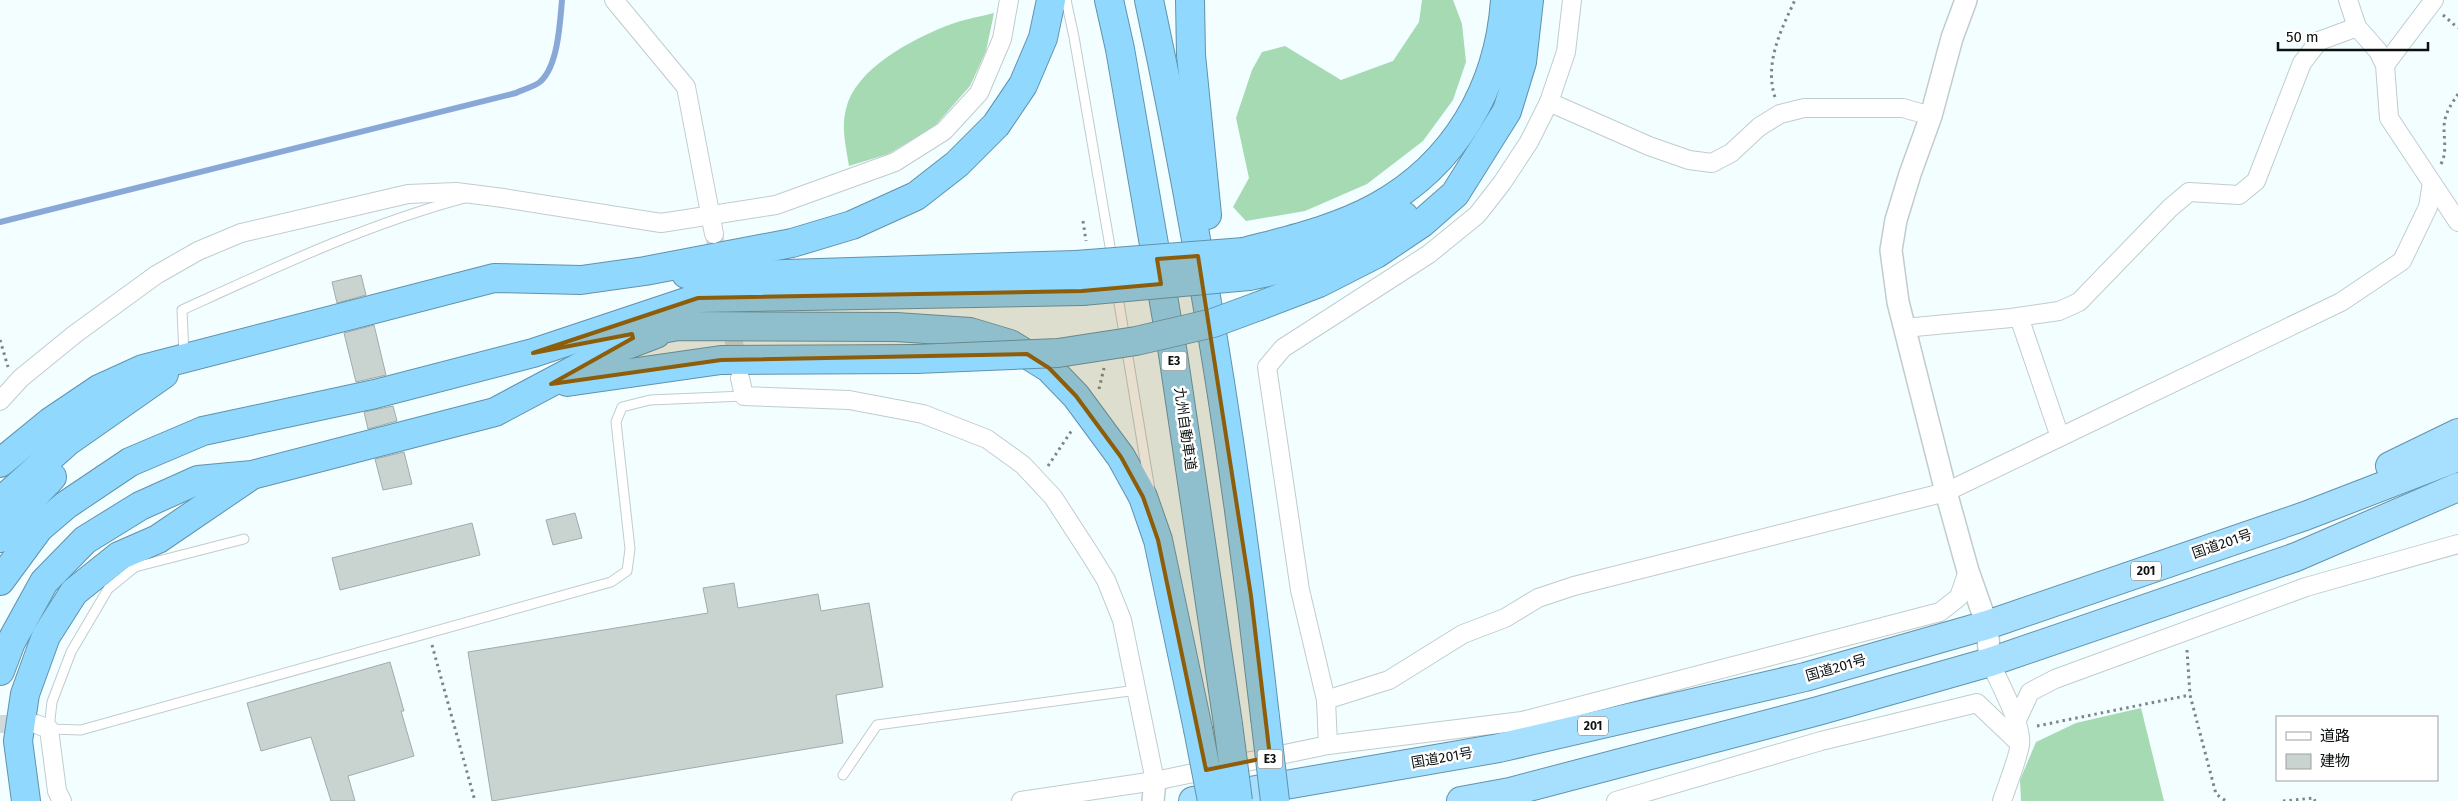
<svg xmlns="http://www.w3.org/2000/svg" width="2458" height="801" font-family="'Fira Sans','Noto Sans JP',sans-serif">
	<rect width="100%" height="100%" fill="#f2feff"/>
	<g fill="#a5dab2">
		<polygon points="1422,0 1453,0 1462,24 1466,62 1453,100 1423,141 1367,184 1305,211 1246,221 1233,207 1249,178 1236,118 1252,70 1262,52 1285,46 1341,80 1393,61 1419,22"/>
		<path d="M994,13L986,51L970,86L933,128L888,154L849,166C846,147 841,127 846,109C855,69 911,40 946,26C961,20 978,17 994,13Z"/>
		<polygon points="2141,708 2164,801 2021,801 2020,780 2036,742 2076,723"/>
	</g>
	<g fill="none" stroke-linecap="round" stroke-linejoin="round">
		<path stroke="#89a8d8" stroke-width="6" d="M0,222L516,93C523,89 535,87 541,81C558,65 560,23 562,0"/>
	</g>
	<g fill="#c9d4d1" stroke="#a1aba8">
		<polygon points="361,275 366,295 337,303 332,282"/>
		<polygon points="374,325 386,375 356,382 344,333"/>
		<polygon points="393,406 397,421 368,429 364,412"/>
		<polygon points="404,452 412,484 383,490 375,459"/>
		<polygon points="575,513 582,538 553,545 546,520"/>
		<polygon points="472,523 480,555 340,590 332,558"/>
		<polygon points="734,583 738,608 818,594 821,611 869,603 883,687 836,695 843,743 492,801 468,652 708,613 703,588"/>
		<polygon points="390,662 404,711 401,711 414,756 348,776 355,801 331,801 311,737 261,751 247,703"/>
	</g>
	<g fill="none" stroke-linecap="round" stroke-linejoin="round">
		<g stroke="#d0dadb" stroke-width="18" stroke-dasharray="18 9" stroke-linecap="butt">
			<polyline points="714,234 739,370"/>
			<polyline points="0,724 29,724"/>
		</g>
		<defs>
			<g id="service">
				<polyline points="1066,0 1074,37 1112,258"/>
				<polyline points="1117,291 1150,490"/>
				<path d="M184,355L182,310C274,268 367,224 465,198"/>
				<polyline points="244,539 135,567 108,589 71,652 52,702 49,729 81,730 611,582 627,571 630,549 616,422 622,407 650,400 744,396"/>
				<polyline points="843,775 877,725 1137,690"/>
			</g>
			<g id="minor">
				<polyline points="614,0 686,87 714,234"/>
				<polyline points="2348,0 2357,27 2378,51 2385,65 2389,118 2458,222"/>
				<polyline points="2385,65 2434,0"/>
				<polyline points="1549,102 1649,146 1689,160 1712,163 1731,153 1759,127 1780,114 1804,108 1903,108 1931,116"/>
				<polyline points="2019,317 2060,437"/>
				<polyline points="1904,328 2011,318 2059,311 2079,302 2170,208 2189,192 2239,195 2256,181 2302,63 2319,41 2357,27"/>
				<polyline points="740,378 744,396 849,400 923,414 987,439 1023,465 1053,497 1090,554 1106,580 1122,620 1155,781"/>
				<polyline points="0,401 21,378 75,334 156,275 198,251 241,233 408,194 456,192 503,198 661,223 776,205 895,162 944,131 979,93 1002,39 1009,0"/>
				<path d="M1990,662C1999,683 2023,724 2020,745C2016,764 2008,783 2002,801"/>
				<polyline points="1326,700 1389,680 1463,634 1505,618 1538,598 1574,586 1946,492 2341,302 2402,261 2428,207 2432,183"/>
				<polyline points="2017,720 2030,692 2055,679 2306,587 2458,544"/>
				<polyline points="36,724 49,729 57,791 62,801"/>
				<polyline points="1328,745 1326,700 1300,590 1267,367 1283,348 1429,254 1477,215 1502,183 1529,142 1549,102 1566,52 1572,0"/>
				<polyline points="1021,801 1155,781 1328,745 1522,721 1940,612 1959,597 1968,571"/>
				<polyline points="1616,801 1821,741 1977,703 2020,744"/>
			</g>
			<g id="tertiary">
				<polyline points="1966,0 1952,38 1931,116 1910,174 1896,220 1891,250 1898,302 1946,492 1968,571 1987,625 1990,662"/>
				<polyline points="1153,801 1155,781"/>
			</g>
			<g id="trunk">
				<polyline points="2390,466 2458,433"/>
				<polyline points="1193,801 1499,748 1805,677 1987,625 2305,516 2458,457"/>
				<polyline points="1461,801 1510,792 1818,711 1990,662 2296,557 2458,487"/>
			</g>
			<g id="motorway">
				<polyline points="1109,0 1120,49 1173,354 1228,724"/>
				<path d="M1149,0C1200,237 1238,476 1265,717"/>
				<polyline points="1190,0 1191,55 1207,215"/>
				<path d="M1244,252C1289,240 1335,230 1377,207C1455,164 1499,88 1505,0"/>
				<polyline points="686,274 724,276 1076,265"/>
				<polyline points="1249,276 1310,263 1393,224 1404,216"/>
				<polyline points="1259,306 1319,283 1376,254 1422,223 1455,194 1507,111 1522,62 1529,0"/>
				<polyline points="635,334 678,326 896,327 970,332 1010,344 1049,368 1076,396 1121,457 1143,497 1158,540 1198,729"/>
				<polyline points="567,382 721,360 916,359"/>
				<polyline points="0,463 50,422 99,389 143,369 494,278 581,280 645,271 792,243 852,225 916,196 957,164 996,125 1023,85 1043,38 1051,0"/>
				<polyline points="0,502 67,442 164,374"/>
				<polyline points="0,538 14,517 52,477"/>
				<polyline points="0,581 39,528 66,505 130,462 203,431 375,394 533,353 698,298 1082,291"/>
				<polyline points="0,671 11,642 44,582 85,540 140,506 198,480 252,475 495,412 606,353 656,334"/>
				<polyline points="26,801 18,741 25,694 46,636 74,592 119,556 158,539 249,477"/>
			</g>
		</defs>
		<use href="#service" stroke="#c1cccd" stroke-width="11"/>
		<use href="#minor" stroke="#c1cccd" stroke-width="20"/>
		<use href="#tertiary" stroke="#c1cccd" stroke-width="24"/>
		<use href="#trunk" stroke="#6292ab" stroke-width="30"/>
		<use href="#motorway" stroke="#6292ab" stroke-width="30"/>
		<g stroke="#7d8586" stroke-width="3" stroke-dasharray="2.5 4" stroke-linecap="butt">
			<polyline points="2443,15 2458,28"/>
			<path d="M1775,97C1764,63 1781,30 1795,0"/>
			<path d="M2441,164C2447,153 2444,140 2444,128C2444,114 2451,105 2458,94"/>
			<polyline points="1083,221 1086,241"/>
			<polyline points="0,340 8,367"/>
			<polyline points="1099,389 1104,368"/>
			<polyline points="1048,466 1072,430"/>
			<polyline points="432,645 475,801"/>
			<polyline points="2187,650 2190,695 2216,794 2226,801"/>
			<polyline points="2037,726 2190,695"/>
			<polyline points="2283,801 2314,798 2315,801"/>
		</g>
		<use href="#service" stroke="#fff" stroke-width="9"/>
		<use href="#minor" stroke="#fff" stroke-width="18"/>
		<use href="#tertiary" stroke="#fff" stroke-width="21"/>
		<use href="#trunk" stroke="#a6e0fe" stroke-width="28"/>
		<use href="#motorway" stroke="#90d8fe" stroke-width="28"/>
		<defs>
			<g id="motorway-bridge">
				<polyline points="1076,265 1244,252"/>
				<polyline points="1082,291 1249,276"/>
				<polyline points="916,359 1058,353 1136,341 1213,323 1259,306"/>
				<polyline points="1265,717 1275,801"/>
				<polyline points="1228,724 1238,801"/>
				<polyline points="1198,729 1212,801"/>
			</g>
		</defs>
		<use href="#motorway-bridge" stroke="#6292ab" stroke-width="30" stroke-linecap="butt"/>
		<use href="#motorway-bridge" stroke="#90d8fe" stroke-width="28"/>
	</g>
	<path fill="#8e5d09" fill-opacity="0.2" stroke="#8e5d09" stroke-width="4" stroke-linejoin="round" d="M1198,256L1251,596L1270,757L1206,770L1158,540L1143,497L1121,457L1076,396L1049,368L1027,354L721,360L551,384L633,338L632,334L533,353L698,298L1082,291L1161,284L1157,259Z"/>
	<g text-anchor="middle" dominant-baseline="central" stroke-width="5" stroke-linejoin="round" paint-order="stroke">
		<g fill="#fff" stroke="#555858" stroke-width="1">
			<rect x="1161.5" y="351.5" width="25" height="19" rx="4"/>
			<rect x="2131" y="561.5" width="30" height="19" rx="4"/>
			<rect x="1578" y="716.5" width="30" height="19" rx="4"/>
			<rect x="1257.5" y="749.5" width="25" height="19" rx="4"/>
		</g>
		<g font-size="12" font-weight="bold" fill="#0c1010">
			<text x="1174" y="361">E3</text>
			<text x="2146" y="571">201</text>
			<text x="1593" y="726">201</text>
			<text x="1270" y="759">E3</text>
		</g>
		<g font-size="14" fill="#0c1010" stroke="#fff">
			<text transform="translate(1185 429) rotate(82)">九州自動車道</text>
			<text transform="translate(2222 544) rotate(-19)">国道201号</text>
			<text transform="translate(1836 668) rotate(-16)">国道201号</text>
			<text transform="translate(1442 758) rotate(-10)">国道201号</text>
		</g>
	</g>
	<rect x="2276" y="716" width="162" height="65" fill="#ffffff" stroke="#9e9f9f"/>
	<rect x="2286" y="732" width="25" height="8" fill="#ffffff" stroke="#9e9f9f"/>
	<text x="2320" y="741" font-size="15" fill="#0c1010">道路</text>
	<rect x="2286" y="754" width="25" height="15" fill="#c9d4d1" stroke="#9e9f9f"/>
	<text x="2320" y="766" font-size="15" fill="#0c1010">建物</text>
	<path d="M2278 42v8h150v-8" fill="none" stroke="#0c1010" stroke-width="2.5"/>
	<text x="2286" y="42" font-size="15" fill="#0c1010" stroke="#ffffff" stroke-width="4" paint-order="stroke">50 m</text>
</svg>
